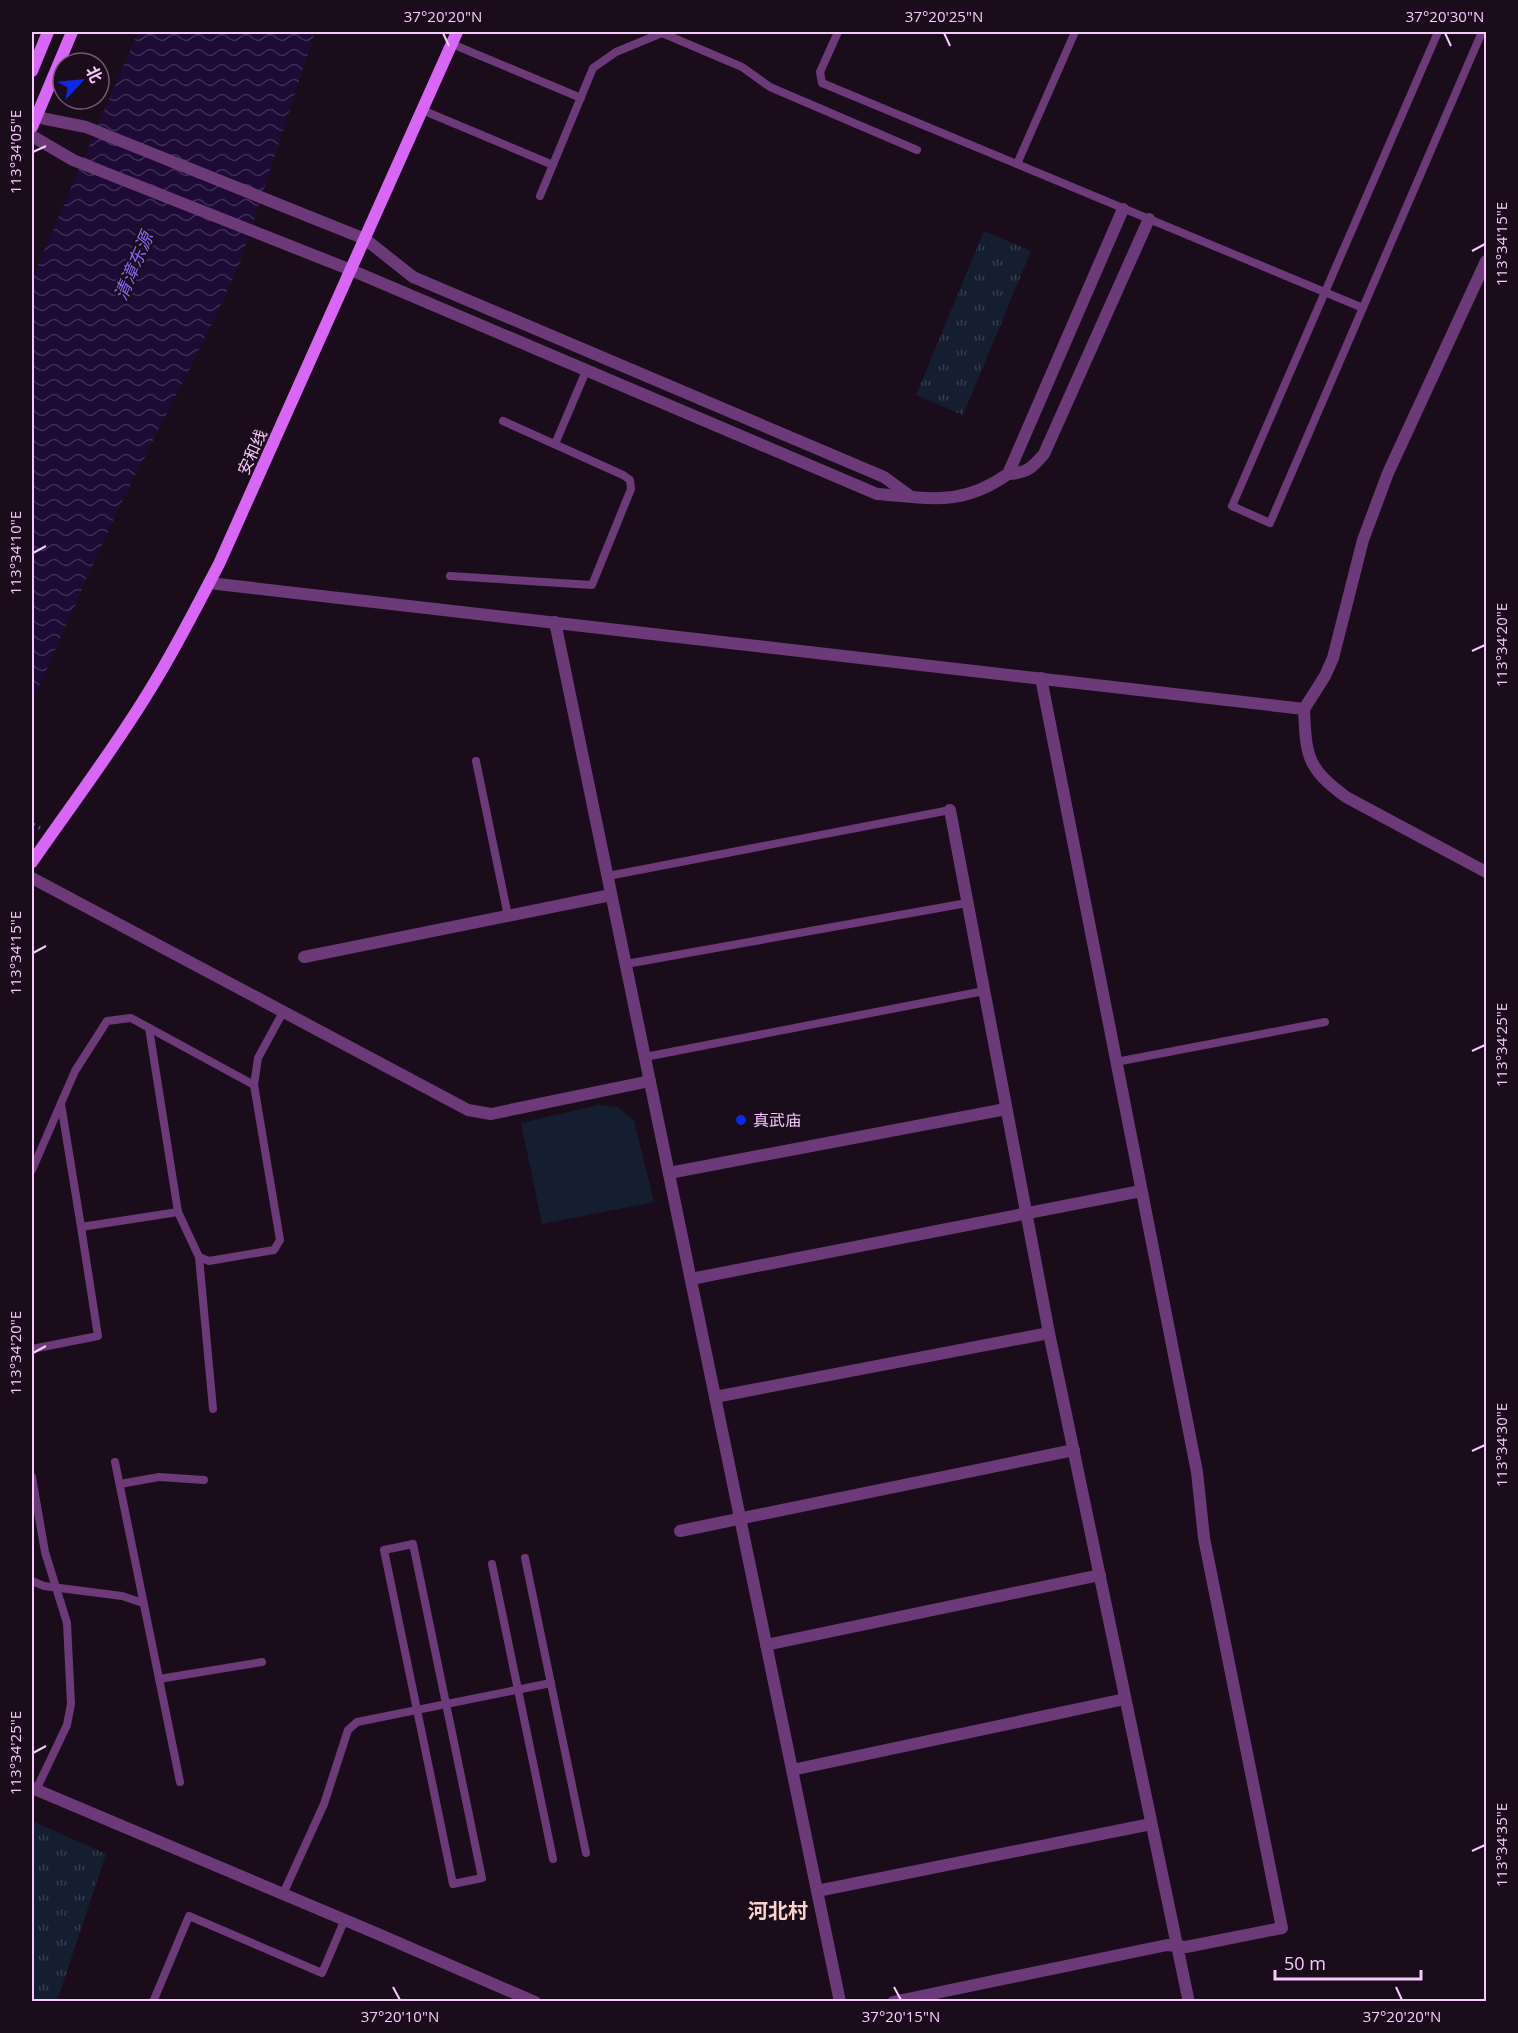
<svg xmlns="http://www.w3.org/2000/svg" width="1518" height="2033" font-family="'Open Sans','Noto Sans SC',sans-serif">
	<defs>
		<pattern id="grass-tufts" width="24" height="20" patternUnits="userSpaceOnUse" patternTransform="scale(1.5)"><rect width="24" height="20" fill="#151d30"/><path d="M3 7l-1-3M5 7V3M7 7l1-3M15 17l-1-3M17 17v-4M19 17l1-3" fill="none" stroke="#383c4f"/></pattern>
		<pattern id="water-waves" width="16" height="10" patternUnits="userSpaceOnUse" patternTransform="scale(1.5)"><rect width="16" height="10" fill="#1d0b36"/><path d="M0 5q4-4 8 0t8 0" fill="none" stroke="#3e2d54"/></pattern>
	</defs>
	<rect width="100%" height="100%" fill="#1b0c1c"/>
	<g fill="url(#grass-tufts)">
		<polygon points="984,231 1031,251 963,415 916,395"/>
		<polygon points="32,1821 106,1854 57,2001 32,2001"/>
	</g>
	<polygon fill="#151d30" points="598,1105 617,1107 634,1120 654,1202 542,1224 521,1123"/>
	<path fill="url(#water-waves)" d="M138,32H315L241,260C205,344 160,424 120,506C89,570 62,637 32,702V279Z"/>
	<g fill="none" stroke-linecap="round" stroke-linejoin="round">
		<polyline stroke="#3455a6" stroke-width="4" stroke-dasharray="3 4.5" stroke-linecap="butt" points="32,824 40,828"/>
		<g stroke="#6c3a78" stroke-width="8">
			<polyline points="838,32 820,72 822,83 1363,308"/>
			<polyline points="1438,32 1232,506 1270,523 1482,32"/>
			<polyline points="452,44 581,98"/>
			<polyline points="422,110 553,165"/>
			<polyline points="1017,164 1075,32"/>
			<polyline points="540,196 593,68 616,52 662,33 742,67 770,87 917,150"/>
			<polyline points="555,444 586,371"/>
			<polyline points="450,576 592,585 631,489 630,480 623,475 503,421"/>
			<polyline points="476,761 508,916"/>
			<polyline points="608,876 950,810"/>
			<polyline points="626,964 967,903"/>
			<polyline points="645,1057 984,991"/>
			<polyline points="1116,1062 1325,1022"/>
			<polyline points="61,1104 81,1227"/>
			<polyline points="32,1170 75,1071 107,1021 131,1018 254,1085"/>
			<polyline points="178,1212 199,1257 209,1261 274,1250 280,1240 254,1085 258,1058 283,1012"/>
			<polyline points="199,1257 213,1409"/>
			<polyline points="32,1349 98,1336 81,1227 178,1212 149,1028"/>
			<polyline points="115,1462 180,1782"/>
			<polyline points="32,1477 45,1552 67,1623 71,1704 67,1725 36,1790"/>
			<polyline points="120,1484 159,1477 204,1480"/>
			<polygon points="413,1544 482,1878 453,1884 384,1550"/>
			<polyline points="525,1558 586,1853"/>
			<polyline points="492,1564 553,1859"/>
			<polyline points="32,1581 44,1586 122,1596 143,1603"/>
			<polyline points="159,1679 262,1662"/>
			<polyline points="283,1894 324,1804 348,1730 357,1722 551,1683"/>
			<polyline points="153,2002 189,1916 322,1973 345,1919"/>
		</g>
		<g stroke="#6c3a78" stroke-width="12">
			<polyline points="365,239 413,277 884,477 910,496"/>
			<path d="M351,270L877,494C930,498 961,507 1008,474L1123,209"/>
			<path d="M1008,474C1027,473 1032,468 1044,454L1149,219"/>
			<polyline points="555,622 840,2002"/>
			<polyline points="1304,709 1325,676 1333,658 1363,540 1388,473 1486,261"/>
			<polyline points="950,810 1049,1333 1188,1998"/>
			<polyline points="32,878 468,1110 491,1114 650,1081"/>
			<polyline points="304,957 611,895"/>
			<polyline points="669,1173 1006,1109"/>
			<polyline points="691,1279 1141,1191"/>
			<polyline points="715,1397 1049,1333"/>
			<polyline points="680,1531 1074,1450"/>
			<polyline points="766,1645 1100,1575"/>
			<polyline points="792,1770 1125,1699"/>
			<polyline points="32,1788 378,1934 535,2002"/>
			<polyline points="817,1891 1151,1824"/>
			<polyline points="893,2002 1167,1945 1186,1947 1282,1928 1204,1538 1197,1472 1041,678"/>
		</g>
		<g stroke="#6c3a78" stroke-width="12">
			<polyline points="36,117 86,127 365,239"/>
			<polyline points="32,136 73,160 351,270"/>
			<path d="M209,583L1304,709C1306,757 1307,768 1346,797L1486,872"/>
		</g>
		<g stroke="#d967f6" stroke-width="12">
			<polyline points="32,71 48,32"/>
			<polyline points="32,127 72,32"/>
			<path d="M32,862C72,804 115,748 151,688C176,648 197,606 219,564L457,32"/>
		</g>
	</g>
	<path fill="none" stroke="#f6cafc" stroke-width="2" d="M443,33L449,46M944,33L950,46M1445,33L1451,46M33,152L46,146M1472,251L1485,244M33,553L46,546M1472,651L1485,645M33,953L46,946M1472,1051L1485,1045M33,1353L46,1346M1472,1451L1485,1445M33,1753L46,1746M1472,1851L1485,1845M393,1987L400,2000M894,1987L901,2000M1396,1987L1402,2000"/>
	<circle fill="#0e29e5" stroke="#1b0c1c" stroke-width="2" cx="741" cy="1120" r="6"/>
	<g text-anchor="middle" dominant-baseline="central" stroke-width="4.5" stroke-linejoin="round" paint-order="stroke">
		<g font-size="16" fill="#f6cafc" stroke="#1b0c1c">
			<text transform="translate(252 452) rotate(-66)">安和线</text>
		</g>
		<g font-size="16" fill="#f6cafc" stroke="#1b0c1c" text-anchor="start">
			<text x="753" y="1120">真武庙</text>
		</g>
		<g font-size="18" font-style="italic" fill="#8867f6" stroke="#1b0c1c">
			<text transform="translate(133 266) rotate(-67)">清漳东源</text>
		</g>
		<g font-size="20" font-weight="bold" fill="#fcd3cc" stroke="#1b0c1c">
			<text x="778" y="1910">河北村</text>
		</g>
	</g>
	<rect width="1518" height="2033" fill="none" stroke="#1b0c1c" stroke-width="66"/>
	<g transform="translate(81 81) rotate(64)"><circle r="28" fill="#1b0c1c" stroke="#735876" stroke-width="1.5"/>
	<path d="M0-4.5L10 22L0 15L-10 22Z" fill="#0e29e5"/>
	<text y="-9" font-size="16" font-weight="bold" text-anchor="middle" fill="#f6cafc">北</text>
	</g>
	<path d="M1275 1970v9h146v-9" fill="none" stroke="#f6cafc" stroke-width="3"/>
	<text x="1284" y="1970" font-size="18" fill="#f6cafc" stroke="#1b0c1c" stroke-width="4.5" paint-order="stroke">50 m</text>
	<rect x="33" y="33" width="1452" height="1967" fill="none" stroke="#f6cafc" stroke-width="2"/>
	<g font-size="15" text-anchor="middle" fill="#f6cafc">
		<text x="443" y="22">37°20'20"N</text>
		<text x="944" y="22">37°20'25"N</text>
		<text x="1445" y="22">37°20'30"N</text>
		<text transform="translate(16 152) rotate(-90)" y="5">113°34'05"E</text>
		<text transform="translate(1502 244) rotate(-90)" y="5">113°34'15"E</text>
		<text transform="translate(16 553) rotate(-90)" y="5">113°34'10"E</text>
		<text transform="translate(1502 645) rotate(-90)" y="5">113°34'20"E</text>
		<text transform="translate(16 953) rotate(-90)" y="5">113°34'15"E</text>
		<text transform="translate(1502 1045) rotate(-90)" y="5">113°34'25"E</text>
		<text transform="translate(16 1353) rotate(-90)" y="5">113°34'20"E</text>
		<text transform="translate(1502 1445) rotate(-90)" y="5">113°34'30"E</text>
		<text transform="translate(16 1753) rotate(-90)" y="5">113°34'25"E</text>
		<text transform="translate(1502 1845) rotate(-90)" y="5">113°34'35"E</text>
		<text x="400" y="2022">37°20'10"N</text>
		<text x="901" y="2022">37°20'15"N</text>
		<text x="1402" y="2022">37°20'20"N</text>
	</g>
</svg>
